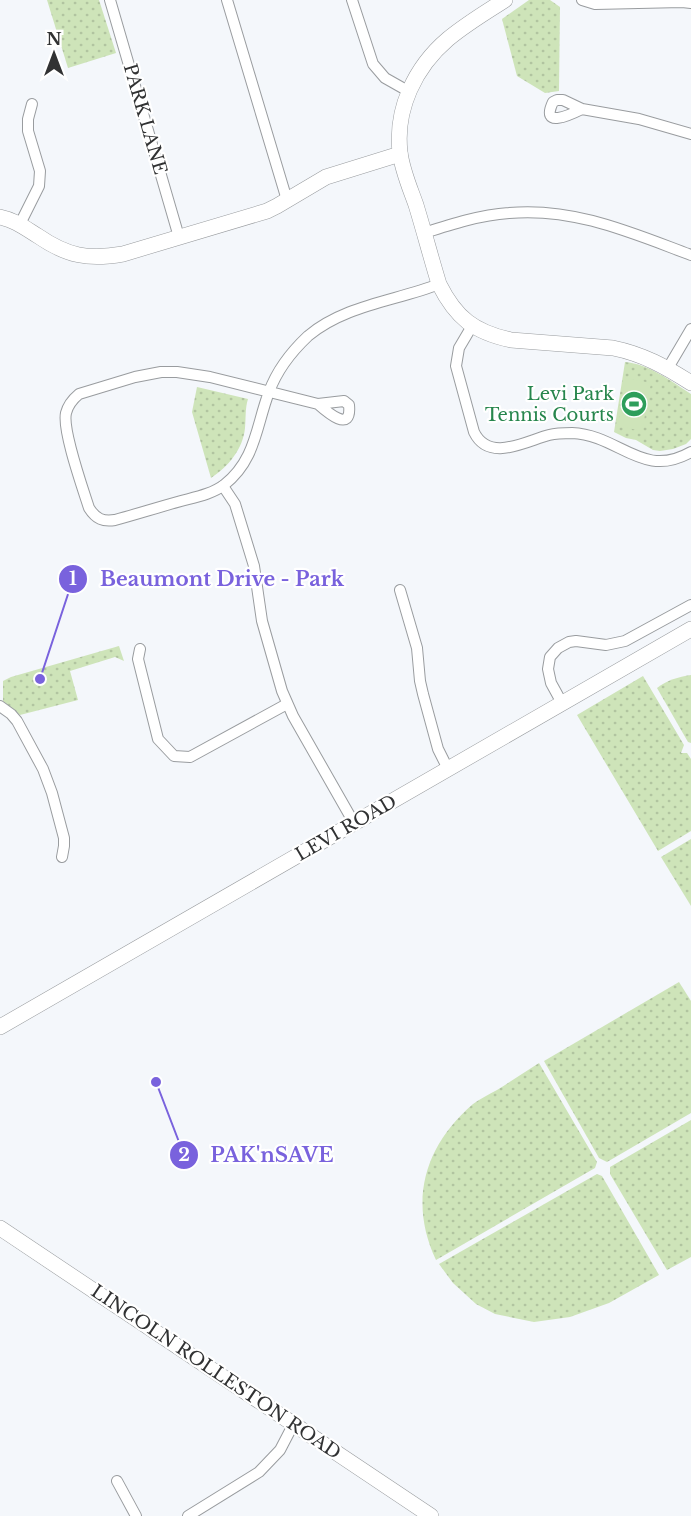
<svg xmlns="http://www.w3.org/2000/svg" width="691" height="1516" font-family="'Libre Baskerville',serif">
	<defs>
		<pattern id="green-dots" width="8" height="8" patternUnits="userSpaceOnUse" patternTransform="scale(1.5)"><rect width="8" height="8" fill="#cee4b9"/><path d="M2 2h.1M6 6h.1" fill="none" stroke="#b1c4a0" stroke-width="1.8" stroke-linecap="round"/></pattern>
	</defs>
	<rect width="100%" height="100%" fill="#f4f7fb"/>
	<g fill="url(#green-dots)">
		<polygon points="47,0 99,0 116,53 68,68"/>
		<polygon points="529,0 550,0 560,7 559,91 545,93 517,76 502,19"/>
		<path d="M625,362C649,364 671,381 691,394V439L686,444L673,449L660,451L653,450L636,440L626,438L614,432Z"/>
		<path d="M197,387L248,399C245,408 246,418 245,428C243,449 228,467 211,478L192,412Z"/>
		<polygon points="119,646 124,661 115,657 70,671 78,700 20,715 3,701 3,681 11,677"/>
		<path d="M691,675V743L688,742L657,688C667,680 678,677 691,675Z"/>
		<polygon points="643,676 684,745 681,753 687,753 691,759 691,831 658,851 577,715"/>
		<polygon points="691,839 691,906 661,857"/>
		<polygon points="679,982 691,1001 691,1113 607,1162 599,1158 544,1061"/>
		<path d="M539,1063L597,1162L595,1168L436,1260C408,1201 425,1145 473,1104C480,1099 489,1094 497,1090C511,1081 525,1072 539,1063Z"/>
		<polygon points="691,1120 691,1257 667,1270 610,1174 610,1167"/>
		<polygon points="597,1174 602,1176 659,1275 609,1303 570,1317 534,1322 495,1314 476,1304 453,1283 439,1264"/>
	</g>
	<polygon fill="#cee4b9" points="626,378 651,383 642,431 618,426"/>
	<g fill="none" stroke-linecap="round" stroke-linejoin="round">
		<defs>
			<g id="street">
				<polyline points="110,0 179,237"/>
				<polyline points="227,0 287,200"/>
				<polyline points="352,0 373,64 385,78 408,91"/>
				<polyline points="582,0 595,4 682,2 691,3"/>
				<path d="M582,109C570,115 540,129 553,102L557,100H563L582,109L639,119L691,134"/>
				<polyline points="20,224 39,186 40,171 28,131 28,119 32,104"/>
				<path d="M424,233C452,224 480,215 509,213C574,207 632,233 691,255"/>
				<path d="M472,326L459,348L456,366L474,432C489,463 526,441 549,435C557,433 564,433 572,433C620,435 642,480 691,452"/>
				<polyline points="668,368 691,329"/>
				<path d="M318,404C327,412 352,434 349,405L344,401L318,404L210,377L177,372H161L135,377L79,394C73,399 68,405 66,413C62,430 83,489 89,508C96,519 103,522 115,520C137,514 159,507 181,501C196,497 212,494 224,485C256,460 256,426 269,392C277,370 291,352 308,336C345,305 396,301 439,284"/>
				<polyline points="223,486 235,504 254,566 262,621 282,691 293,716 354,823"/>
				<polyline points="400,590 417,648 420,681 423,694 438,749 448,769"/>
				<polyline points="140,649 138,659 158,739 174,756 190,757 287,704"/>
				<polyline points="562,703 551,683 548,669 550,657 558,648 569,642 576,641 606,645 625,641 691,605"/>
				<polyline points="0,706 11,714 17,721 43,769 52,793 64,838 64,846 62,857"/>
				<polyline points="117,1481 136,1516"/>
				<polyline points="188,1516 259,1472 280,1450 293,1425"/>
			</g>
			<g id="secondary">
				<path d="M505,0C486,12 466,24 448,39C415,67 395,109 400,152C402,170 410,188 416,205C424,231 431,258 439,284C456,318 474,332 511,340L613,348C643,354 666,367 691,383"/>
				<path d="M0,217C15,220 25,228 38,236C67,256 88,260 123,254L267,211L277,206L326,177L400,154"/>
				<polyline points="0,1027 691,629"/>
				<polyline points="0,1228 431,1516"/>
			</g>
		</defs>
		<use href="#street" stroke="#999c9f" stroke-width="12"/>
		<use href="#secondary" stroke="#999c9f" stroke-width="16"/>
		<use href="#street" stroke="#fff" stroke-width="10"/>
		<use href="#secondary" stroke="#fff" stroke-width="15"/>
	</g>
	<defs>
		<symbol id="stadium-disc" viewBox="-11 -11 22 22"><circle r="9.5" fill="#2e9e5b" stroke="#fff"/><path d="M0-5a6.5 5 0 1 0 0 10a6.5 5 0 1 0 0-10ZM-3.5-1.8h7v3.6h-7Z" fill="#fff"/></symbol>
	</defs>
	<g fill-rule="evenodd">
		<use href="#stadium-disc" x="619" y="389" width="30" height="30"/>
	</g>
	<g text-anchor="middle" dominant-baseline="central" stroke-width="4.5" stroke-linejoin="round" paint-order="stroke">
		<g font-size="18" fill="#313233" stroke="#fff">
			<text transform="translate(145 119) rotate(74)">PARK LANE</text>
			<text transform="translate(346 828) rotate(-30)">LEVI ROAD</text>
			<text transform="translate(216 1372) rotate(34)">LINCOLN ROLLESTON ROAD</text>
		</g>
		<g font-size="18" fill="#27864d" stroke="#fff" text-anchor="end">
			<text x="614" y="394">Levi Park<tspan x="614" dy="21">Tennis Courts</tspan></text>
		</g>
	</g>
	<path fill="none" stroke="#7962dd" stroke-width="2" d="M40 679L73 579M156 1082L184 1155"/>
	<g fill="#7962dd" stroke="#fff" stroke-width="2">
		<circle cx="40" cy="679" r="6"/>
		<circle cx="156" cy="1082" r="6"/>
		<circle cx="73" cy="579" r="15"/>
		<circle cx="184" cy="1155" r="15"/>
	</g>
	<g font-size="18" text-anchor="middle" font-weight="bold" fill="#fff">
		<text x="73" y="585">1</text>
		<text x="184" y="1161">2</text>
	</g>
	<g font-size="20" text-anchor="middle" font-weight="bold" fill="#7962dd" stroke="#fff" stroke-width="4.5" stroke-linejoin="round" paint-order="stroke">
		<text x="222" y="586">Beaumont Drive - Park</text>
		<text x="272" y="1162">PAK'nSAVE</text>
	</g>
	<g transform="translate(54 54)" stroke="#ffffff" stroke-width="4.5" paint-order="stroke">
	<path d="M0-4.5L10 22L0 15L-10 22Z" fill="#313233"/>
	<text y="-9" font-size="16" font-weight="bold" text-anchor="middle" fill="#313233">N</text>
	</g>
</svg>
